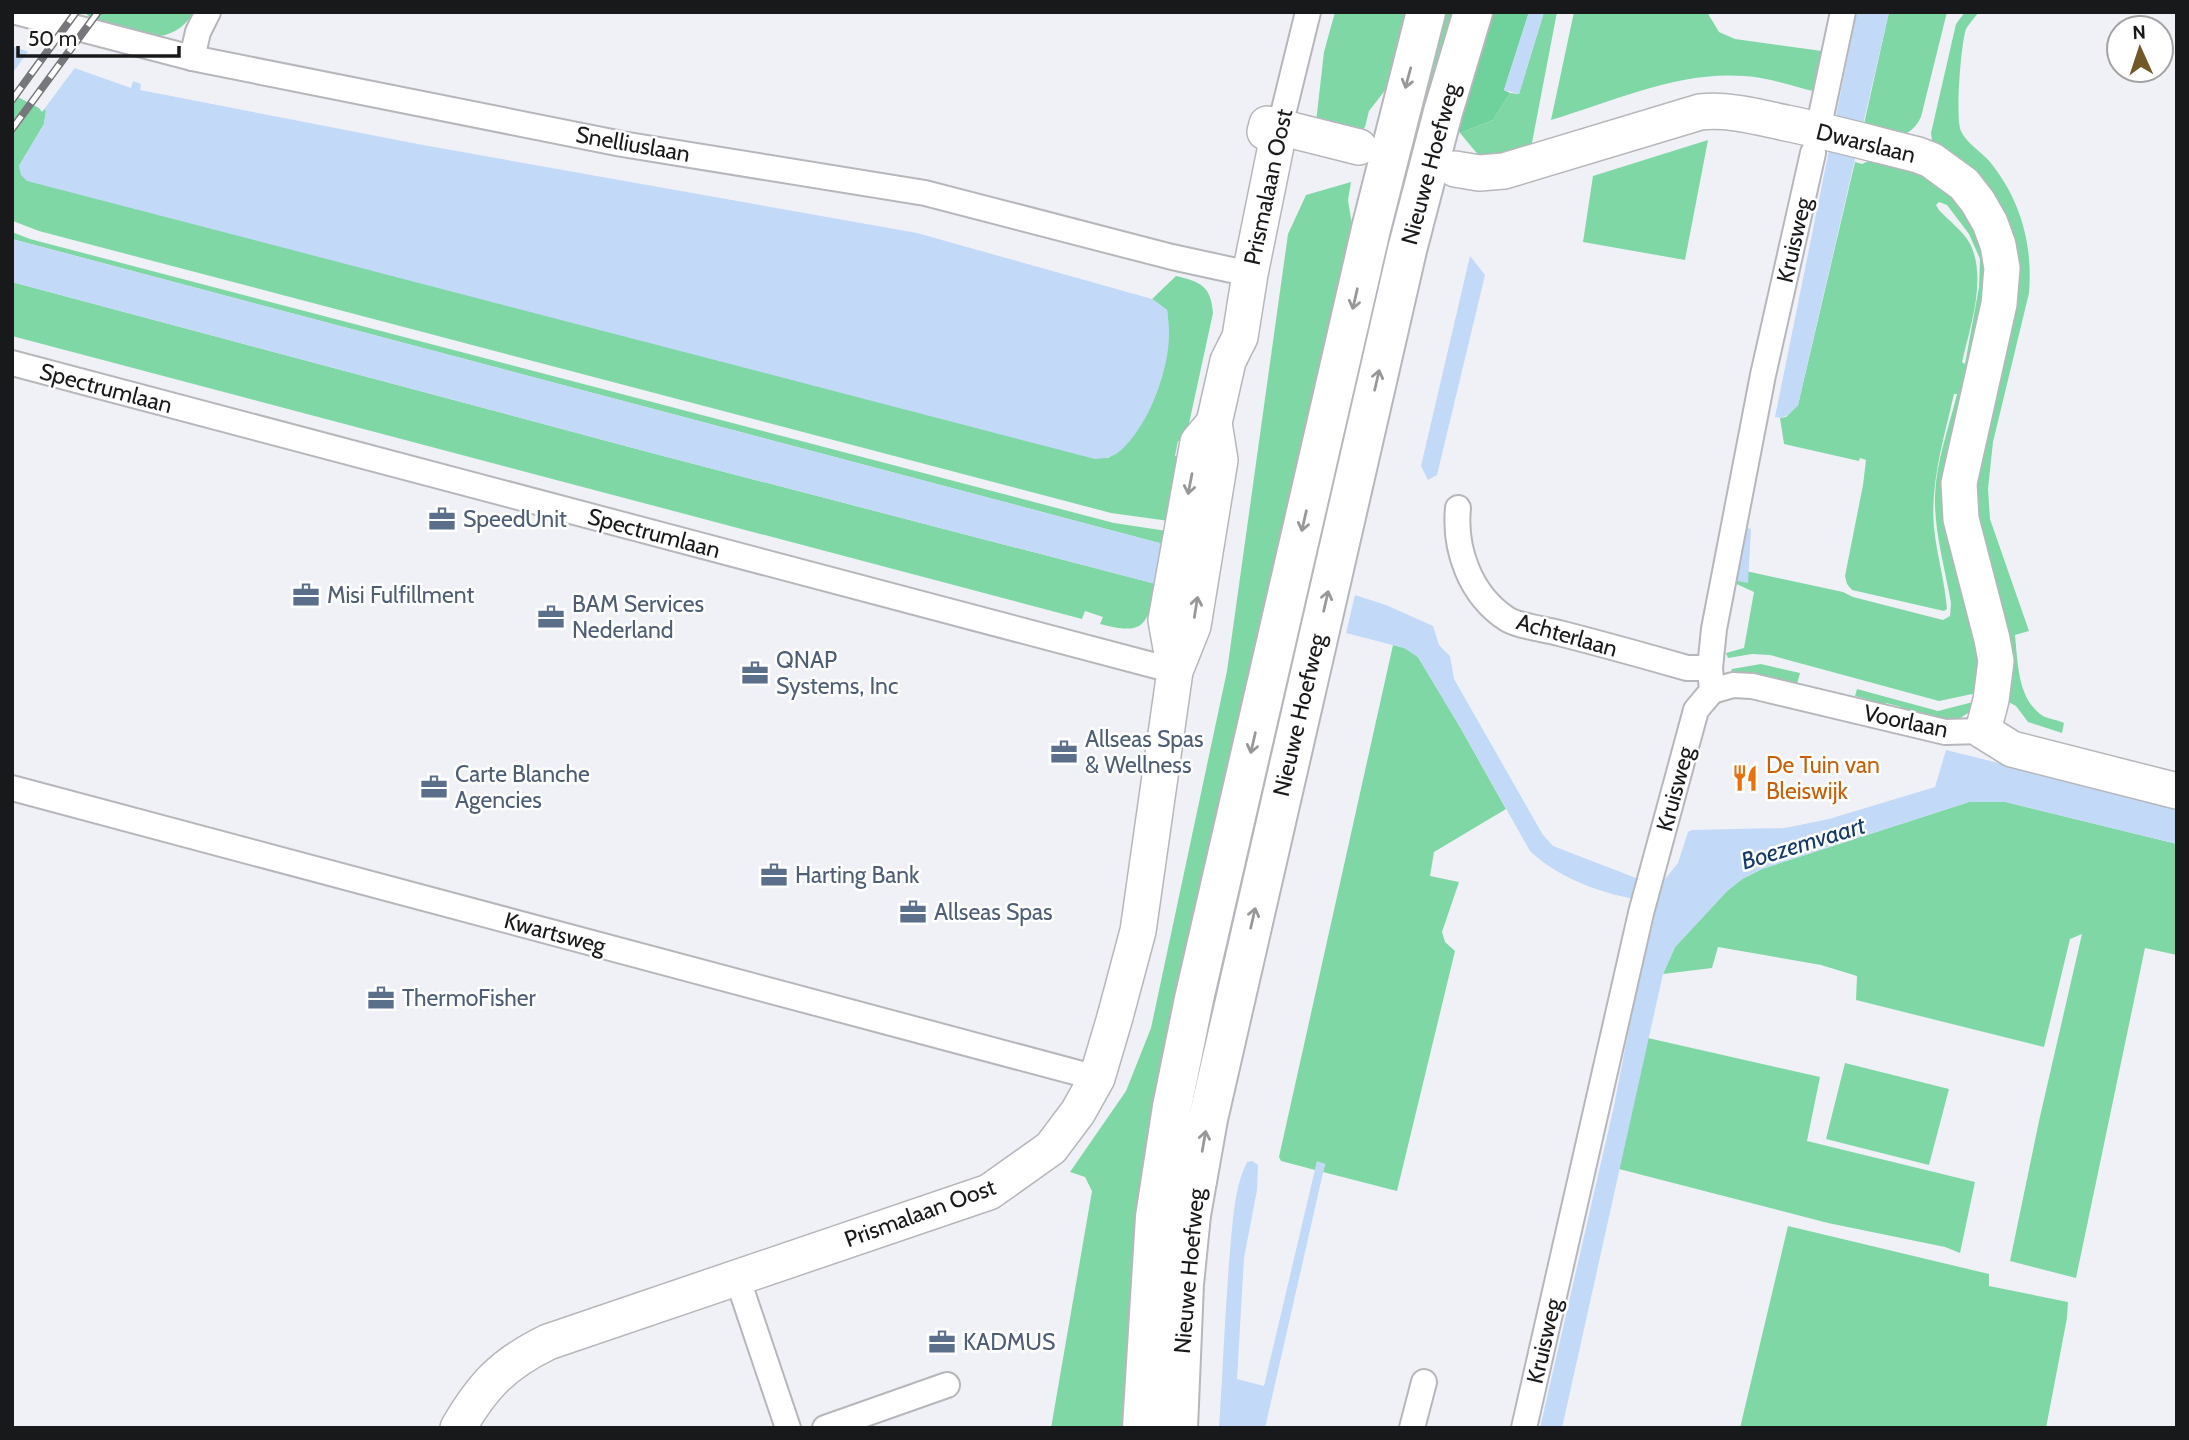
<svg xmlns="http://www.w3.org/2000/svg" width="2189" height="1440" font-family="Cabin,sans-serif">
	<rect width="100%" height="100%" fill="#f0f1f6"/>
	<g fill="#80d7a6" fill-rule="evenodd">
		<path d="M84,12H195C185,25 177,33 160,36L94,21Z"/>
		<polygon points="1335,12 1409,12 1390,84 1369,111 1365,127 1357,135 1316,122 1324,52"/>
		<polygon points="1444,12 1458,12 1423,143 1411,139"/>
		<polygon points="1544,12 1557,12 1531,148 1485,163 1460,133 1493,120 1510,93 1519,94"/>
		<path d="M1574,12H1707L1719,32L1735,39L1822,51L1813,91C1791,86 1767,77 1744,76C1678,71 1614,101 1551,120Z"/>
		<path d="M1889,12H1947L1921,117C1908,144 1888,134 1862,133Z"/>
		<path d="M1965,12H1979C1975,17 1969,24 1966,29C1961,43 1955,119 1961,131C1966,143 1982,152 1990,162C2021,200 2033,245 2029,293L1993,442L1988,489L1990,519L2029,631L2015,635C2018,662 2017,699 2043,716C2049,719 2058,720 2064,723L2062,733L2028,722L2016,706L2001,698L1970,509L2011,294L1932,141L1931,133L1956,24Z"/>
		<path d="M12,91L42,105L46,111L44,124L19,166L1108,458C1153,430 1173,361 1167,310L1152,299L1176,276C1201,282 1211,286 1213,313L1185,442L1178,441L1175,456L1182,457L1169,521L1111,513L39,231L13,221Z"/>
		<polygon points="1708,140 1685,260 1583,242 1593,176"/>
		<path d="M1873,159L1924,174L1944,186L1978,230L1988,280L1947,465L1981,660L1977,693L1939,701L1770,655L1752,654L1728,658L1726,653L1744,648L1754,592L1730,581L1732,568L1843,592L1853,597L1943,620L1950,616L1951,603C1945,568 1934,531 1935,496C1936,462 1949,427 1957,394H1954C1944,438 1930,483 1934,528C1937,556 1945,582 1947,609L1944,611L1852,590L1847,584L1845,576L1863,485L1866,460L1860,458L1859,461L1784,444L1780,418L1786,417L1798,405L1855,162L1862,164ZM1939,202L1947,205L1969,234L1980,259L1979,287L1965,364L1962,362C1970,327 1988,276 1969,242C1963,231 1948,220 1939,210L1936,205Z"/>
		<polygon points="1351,182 1348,200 1352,225 1144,1163 1133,1258 1122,1428 1051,1428 1092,1191 1085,1177 1070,1172 1126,1091 1151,1028 1227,671 1288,234 1306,195"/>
		<polygon points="12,232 30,239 1114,523 1167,531 1163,544 12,239"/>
		<path d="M12,282L648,452L1156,584C1147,625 1146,636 1100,624L1103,617L1085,611L1082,619L12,336Z"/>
		<polygon points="1393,645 1405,648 1418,657 1460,727 1506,809 1434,852 1430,876 1459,882 1442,932 1445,942 1455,951 1397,1191 1323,1172 1325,1164 1317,1162 1315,1170 1281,1161 1279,1157"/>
		<polygon points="1761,664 1800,673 1797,684 1731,671 1732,669"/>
		<polygon points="1857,689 1938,711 1973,702 1976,708 1954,722 1900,714 1901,707 1886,703 1884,710 1869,706 1870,700 1855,696"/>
		<polygon points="1969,802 2006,802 2177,844 2177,955 2145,948 2076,1278 2010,1261 2039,1121 2082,934 2070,939 2044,1047 1856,1000 1857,976 1821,965 1718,947 1712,968 1663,974 1675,947 1727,891 1742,879 1762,869"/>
		<polygon points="1648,1038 1820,1077 1807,1141 1975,1182 1960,1253 1945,1247 1828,1223 1619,1169"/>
		<polygon points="1845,1063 1949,1089 1929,1165 1826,1139"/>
		<polygon points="1788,1226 1989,1274 1989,1286 2068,1302 2067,1318 2046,1428 1740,1428"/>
	</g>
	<polygon fill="#6fd19b" points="1491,12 1529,12 1504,90 1510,93 1493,120 1460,133 1456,128"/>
	<g fill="#c2d9f7">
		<polygon points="1529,12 1544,12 1519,94 1504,90"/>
		<path d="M1857,12H1889L1798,405C1791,412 1786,420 1775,417Z"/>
		<path d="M12,46L131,88L133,81L141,84L140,90L423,145L917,233L1152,299L1167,310C1168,317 1169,325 1169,332C1170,368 1148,427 1120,451C1112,458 1104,458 1095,459L27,181L21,175L19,166L44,124L46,111L41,105L12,91Z"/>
		<polygon points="12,239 1163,544 1156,584 648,452 12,282"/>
		<polygon points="1470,256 1485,275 1437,475 1428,480 1421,466"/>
		<polygon points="1745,527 1751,529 1748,583 1737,581"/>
		<path d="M1355,595L1386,605L1433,626L1439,645L1450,656L1454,679L1543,835L1553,846L1636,878L1665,879L1678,863L1688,832L1692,830L1785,828L1829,819L1935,787L1946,750L2177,807V844L2006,802H1969L1762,869L1742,879L1727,891L1675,947L1663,974L1562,1428H1540L1614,1106L1634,1002L1658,902C1613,898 1563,882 1530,851L1460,727L1418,657L1404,648L1346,633Z"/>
		<path d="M1252,1161L1258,1165L1257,1190L1244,1258L1237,1379L1264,1386L1317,1161L1325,1164L1265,1428H1219C1223,1369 1225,1310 1230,1251C1233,1222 1234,1188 1247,1162Z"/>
	</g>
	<polygon fill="#f0f1f6" points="30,49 77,65 42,112 39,108 12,94 12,74"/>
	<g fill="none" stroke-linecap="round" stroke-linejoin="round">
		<defs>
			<g id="street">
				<polyline points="16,12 192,58 622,144 925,193 1172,257 1250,274"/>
				<polyline points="192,58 198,32 208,12"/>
				<polyline points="1280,126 1308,12"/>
				<polyline points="1818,130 1843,12"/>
				<polyline points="12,363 1175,671"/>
				<path d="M1458,508C1454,549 1470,595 1507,619C1518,626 1545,629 1559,633C1602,644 1645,656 1687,668H1710"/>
				<polyline points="1712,691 1733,685 1752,686 1945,732 1983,731"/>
				<polyline points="12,788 1097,1078"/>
				<polyline points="737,1277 788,1428"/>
				<polyline points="825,1428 947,1385"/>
				<polyline points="1412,1428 1424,1382"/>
				<polyline points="1524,1428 1641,913 1696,710 1712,691 1710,668 1714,629 1763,375 1813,153"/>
			</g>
			<g id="secondary">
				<polyline points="1265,132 1267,124 1359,147"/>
				<path d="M1455,169L1479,173L1504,171L1700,112C1730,109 1757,117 1786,123C1830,132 1874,144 1918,155L1931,160L1964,184L1978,202L1990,223L1998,245L2002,268L1999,304L1959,483L1961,519L1992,639L1996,661L1991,700L1983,731L2012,749L2177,791"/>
				<polyline points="1175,671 1166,620 1198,442 1214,423"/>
				<path d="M458,1428C483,1385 503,1364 548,1342L989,1192L1051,1148L1078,1112L1097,1078L1115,1017L1138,931L1175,671L1193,626L1220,460L1214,423L1228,361L1240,337L1250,274L1280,126"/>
			</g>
			<g id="primary">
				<polyline points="1142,1428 1155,1217 1172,1107 1194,999 1371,229 1426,12"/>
				<polyline points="1178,1428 1184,1284 1191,1215 1208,1119 1407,250 1443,112 1473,12"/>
			</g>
		</defs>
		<use href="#street" stroke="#b6b7bc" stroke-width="28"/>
		<use href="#secondary" stroke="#b6b7bc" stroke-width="38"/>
		<use href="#primary" stroke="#b6b7bc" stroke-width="42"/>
		<use href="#street" stroke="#fff" stroke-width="24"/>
		<use href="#secondary" stroke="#fff" stroke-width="35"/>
		<use href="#primary" stroke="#fff" stroke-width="38"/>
		<defs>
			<g id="rail">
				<polyline points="12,100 76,12"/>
				<polyline points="12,129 98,12"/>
			</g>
		</defs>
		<use href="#rail" stroke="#76777a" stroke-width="8"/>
		<use href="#rail" stroke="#fff" stroke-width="5" stroke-dasharray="16" stroke-linecap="butt"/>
	</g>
	<defs><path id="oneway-shaft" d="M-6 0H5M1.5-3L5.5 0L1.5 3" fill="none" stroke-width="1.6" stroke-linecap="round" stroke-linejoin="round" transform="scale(1.75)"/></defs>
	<g stroke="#979898">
		<use href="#oneway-shaft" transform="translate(1408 78) rotate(105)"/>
		<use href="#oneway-shaft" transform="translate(1355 299) rotate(103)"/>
		<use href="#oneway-shaft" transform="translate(1377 380) rotate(-77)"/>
		<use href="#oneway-shaft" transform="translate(1190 484) rotate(101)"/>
		<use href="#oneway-shaft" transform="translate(1304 521) rotate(103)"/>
		<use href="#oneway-shaft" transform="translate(1326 601) rotate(-77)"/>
		<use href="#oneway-shaft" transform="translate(1196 607) rotate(-81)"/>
		<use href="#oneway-shaft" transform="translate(1253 743) rotate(103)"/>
		<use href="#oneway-shaft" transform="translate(1253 918) rotate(-77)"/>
		<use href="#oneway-shaft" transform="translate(1204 1141) rotate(-80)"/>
	</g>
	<defs>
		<symbol id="office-bare" viewBox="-9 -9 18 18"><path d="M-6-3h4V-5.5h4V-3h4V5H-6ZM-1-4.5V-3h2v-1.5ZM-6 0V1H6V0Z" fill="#5c6f8a" stroke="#fff" stroke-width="2.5" paint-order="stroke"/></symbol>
		<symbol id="restaurant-bare" viewBox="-9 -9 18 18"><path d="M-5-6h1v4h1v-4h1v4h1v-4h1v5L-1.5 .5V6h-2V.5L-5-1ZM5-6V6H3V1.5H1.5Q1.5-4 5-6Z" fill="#e8710a" stroke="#fff" stroke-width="2.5" paint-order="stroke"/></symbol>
	</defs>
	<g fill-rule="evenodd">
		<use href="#office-bare" x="423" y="500" width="38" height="38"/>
		<use href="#office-bare" x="287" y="576" width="38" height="38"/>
		<use href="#office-bare" x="532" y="598" width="38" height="38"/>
		<use href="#office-bare" x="736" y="654" width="38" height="38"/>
		<use href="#office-bare" x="1045" y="733" width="38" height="38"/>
		<use href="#restaurant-bare" x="1726" y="759" width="38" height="38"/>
		<use href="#office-bare" x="415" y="768" width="38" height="38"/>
		<use href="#office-bare" x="755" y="856" width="38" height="38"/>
		<use href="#office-bare" x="894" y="893" width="38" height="38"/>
		<use href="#office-bare" x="362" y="979" width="38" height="38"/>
		<use href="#office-bare" x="923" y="1323" width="38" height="38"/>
	</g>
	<g text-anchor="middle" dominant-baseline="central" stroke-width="5" stroke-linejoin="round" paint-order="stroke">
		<g font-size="23" fill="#18191a" stroke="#fff">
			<text transform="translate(1866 143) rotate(14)">Dwarslaan</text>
			<text transform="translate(633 144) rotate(10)">Snelliuslaan</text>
			<text transform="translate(1430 164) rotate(-75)">Nieuwe Hoefweg</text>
			<text transform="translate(1268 187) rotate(-78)">Prismalaan Oost</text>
			<text transform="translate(1794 240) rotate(-77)">Kruisweg</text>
			<text transform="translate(106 388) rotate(15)">Spectrumlaan</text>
			<text transform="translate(654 533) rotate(15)">Spectrumlaan</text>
			<text transform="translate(1567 635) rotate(16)">Achterlaan</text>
			<text transform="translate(1299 715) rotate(-77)">Nieuwe Hoefweg</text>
			<text transform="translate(1906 721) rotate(12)">Voorlaan</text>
			<text transform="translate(1675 789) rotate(-75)">Kruisweg</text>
			<text transform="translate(555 933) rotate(15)">Kwartsweg</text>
			<text transform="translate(920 1213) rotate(-20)">Prismalaan Oost</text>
			<text transform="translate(1189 1271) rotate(-85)">Nieuwe Hoefweg</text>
			<text transform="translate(1544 1341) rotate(-77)">Kruisweg</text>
		</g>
		<g font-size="23" fill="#4e5e75" stroke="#fff" text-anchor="start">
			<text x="463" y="519">SpeedUnit</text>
			<text x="327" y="595">Misi Fulfillment</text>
			<text x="572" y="604">BAM Services<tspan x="572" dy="26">Nederland</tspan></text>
			<text x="776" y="660">QNAP<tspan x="776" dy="26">Systems, Inc</tspan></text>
			<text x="1085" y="739">Allseas Spas<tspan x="1085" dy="26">&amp; Wellness</tspan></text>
			<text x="455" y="774">Carte Blanche<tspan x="455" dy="26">Agencies</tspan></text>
			<text x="795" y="875">Harting Bank</text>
			<text x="934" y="912">Allseas Spas</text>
			<text x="402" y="998">ThermoFisher</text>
			<text x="963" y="1342">KADMUS</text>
		</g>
		<g font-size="23" fill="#c56008" stroke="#fff" text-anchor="start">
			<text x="1766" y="765">De Tuin van<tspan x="1766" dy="26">Bleiswijk</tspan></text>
		</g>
		<g font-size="24" font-style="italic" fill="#133967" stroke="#fff">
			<text transform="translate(1803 843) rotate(-17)">Boezemvaart</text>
		</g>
	</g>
	<rect width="2189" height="1440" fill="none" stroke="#18191a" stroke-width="28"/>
	<g transform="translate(2140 49) rotate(357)"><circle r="33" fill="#ffffff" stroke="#a3a3a3" stroke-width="2"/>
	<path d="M0-5L12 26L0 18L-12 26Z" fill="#705829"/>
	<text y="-10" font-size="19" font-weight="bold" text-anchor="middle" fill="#18191a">N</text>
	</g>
	<path d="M18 46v10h161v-10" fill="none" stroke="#18191a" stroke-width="3.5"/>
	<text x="28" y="46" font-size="21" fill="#18191a" stroke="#ffffff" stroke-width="5" paint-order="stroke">50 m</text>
</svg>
